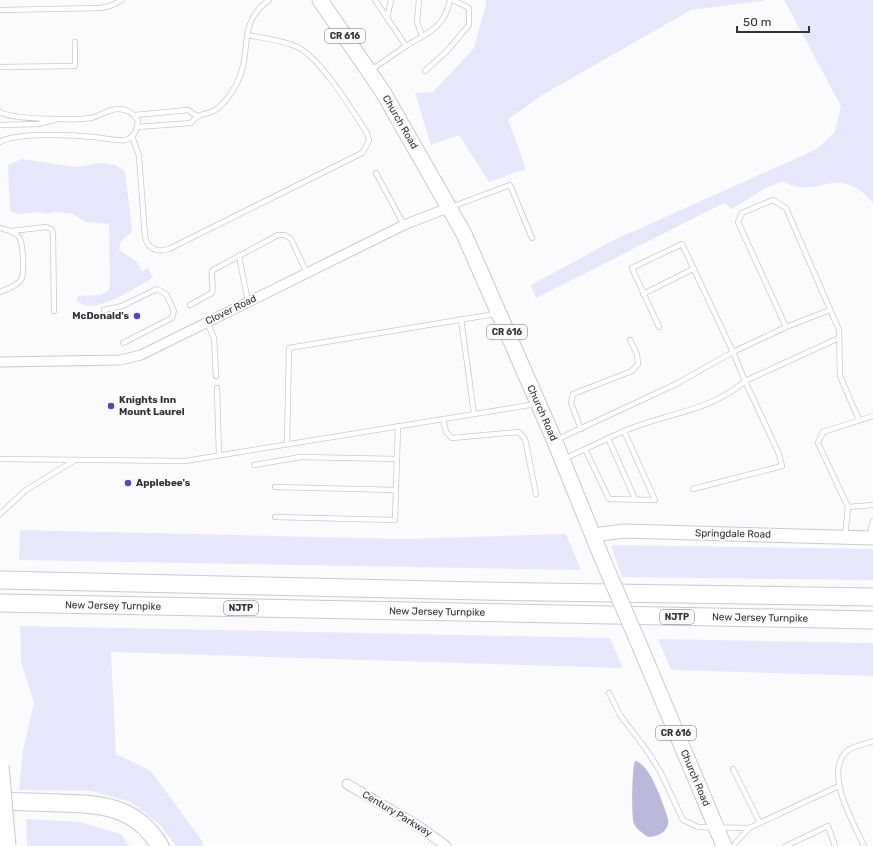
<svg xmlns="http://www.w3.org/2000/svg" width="873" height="846" font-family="Rubik,sans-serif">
	<rect width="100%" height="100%" fill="#fbfbfe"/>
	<g fill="#e7e7fc">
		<polygon points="486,0 767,0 691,10 544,94 508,119 526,169 489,182 459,135 431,145 415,93 433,92 474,48 486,4"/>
		<path d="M784,0H873V203C837,160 816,202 783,181L764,189L732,209L724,203L536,298L531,285L614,240L817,149L835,132L841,106Z"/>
		<path d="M22,159L74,167L102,163L115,165L125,171L132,229L131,233L121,241L119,250L136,261L142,271L148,268L153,278C137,286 90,320 76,299L79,296L100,295L108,291L110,284L109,224L85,222L73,214L56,212L47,214L38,212L18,214L10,211L8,165Z"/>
		<polygon points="20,530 403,539 566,534 581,570 19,560"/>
		<polygon points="611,545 873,549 873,580 622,577"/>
		<polygon points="20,626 610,638 623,668 111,652 116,754 151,771 202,841 203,846 176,846 159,824 131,802 92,791 19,790 23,750 34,703 21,662"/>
		<polygon points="658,639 873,643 873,676 671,670"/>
		<polygon points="26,819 80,822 121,834 129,846 27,846"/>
	</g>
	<path fill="#bab8db" d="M635,761C650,763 664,806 668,819C670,831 658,837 648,837C643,833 637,830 634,824C631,817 632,767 635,761Z"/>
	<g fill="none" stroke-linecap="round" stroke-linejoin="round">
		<defs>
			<g id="lane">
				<polyline points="419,0 417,22 422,36"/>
				<polyline points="0,10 101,8 110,6 122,0"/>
				<polyline points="387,18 391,0"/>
				<path d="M406,46C428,33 445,27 450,0"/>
				<polyline points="0,67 75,66 75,42"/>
				<polyline points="371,70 406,46 375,0"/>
				<polyline points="425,71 447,51 469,25 469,8 453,0"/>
				<path d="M0,112C13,120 75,120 91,118C100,116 109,109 118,109C126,109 134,113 138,121C137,130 134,138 125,140C115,141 104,138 94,137C74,135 16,132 0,142"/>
				<polyline points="135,115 188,110 197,116"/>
				<polyline points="0,125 38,124 54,120"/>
				<path d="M137,127L191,123C198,113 201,116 211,112C222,108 232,93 237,83C253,52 236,24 269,0"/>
				<path d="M132,136L139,156L145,237C148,249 157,253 169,249L362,153L369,141L367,133C352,110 319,55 295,46C281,40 263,38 247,35"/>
				<polyline points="376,173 404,225"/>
				<polyline points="451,207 510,185 532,238"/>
				<path d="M0,228C7,230 15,231 19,237C23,243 25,273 21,280C17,286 7,289 0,292"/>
				<polyline points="12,231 46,227 51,229 53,233 54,311"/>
				<polyline points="239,256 248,302"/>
				<polyline points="643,294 693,269"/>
				<path d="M190,305L212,293C214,286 211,279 212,271L215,269L278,235H285L291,239L307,273"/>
				<polyline points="104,310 122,306 157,289 166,294 174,311 172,318 123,343"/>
				<polyline points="461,319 474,414"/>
				<polyline points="207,322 214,338 216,376"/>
				<polyline points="786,327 830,310"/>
				<polyline points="217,388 219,455"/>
				<polyline points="443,419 446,432 452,438 519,432 525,439 536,494"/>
				<polyline points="581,429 571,403 573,394 632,371 638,364 637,354 630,340"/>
				<path d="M624,431C663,414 712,411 745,381L733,352L786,327L738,222L742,213L773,200L786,208L839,330L840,376L859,420"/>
				<polyline points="608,438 635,499"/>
				<polyline points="556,440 676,384 733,352 682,244 632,268 659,327"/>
				<polyline points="287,444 289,348 495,314"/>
				<polyline points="0,459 185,461 536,404"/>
				<polyline points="564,459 624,431 655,500 609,499 585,449"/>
				<polyline points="254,465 301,457 397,459"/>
				<polyline points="275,487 396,490"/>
				<polyline points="693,489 782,466 779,454 745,381 839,338"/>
				<polyline points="848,507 873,505"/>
				<polyline points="0,514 26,490 75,460"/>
				<polyline points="275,517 395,520 398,426"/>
				<polyline points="845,537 848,507 818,443 823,432 873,416"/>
				<polyline points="869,537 873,521"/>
				<polyline points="609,693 620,715 648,752 661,773 683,820 698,827 749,828 839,786"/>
				<polyline points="733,769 760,823"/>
				<polyline points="733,846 749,828"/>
				<polyline points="786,846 828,826 835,846"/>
				<path d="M864,846C854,823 823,773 847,751C853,746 866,744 873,741"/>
			</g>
			<g id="street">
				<polyline points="0,362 120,360 141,355 404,225 450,207"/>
				<polyline points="347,784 417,825 446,846"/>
			</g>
			<polyline id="secondary" points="593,535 624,531 873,538"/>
			<g id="primary">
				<polyline points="320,0 383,92 464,234 553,437 602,558"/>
				<polyline points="636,637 724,846"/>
			</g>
			<g id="highway">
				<polyline points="0,580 481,591 873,597"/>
				<polyline points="0,603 873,620"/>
				<path d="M0,801C20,802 39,802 59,803C101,804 136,806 160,846"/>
			</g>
		</defs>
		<use href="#lane" stroke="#c9c9d1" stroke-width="6"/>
		<use href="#street" stroke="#c9c9d1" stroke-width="11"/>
		<use href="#secondary" stroke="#c9c9d1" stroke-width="15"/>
		<use href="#primary" stroke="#c9c9d1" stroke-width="17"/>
		<use href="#highway" stroke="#c9c9d1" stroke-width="19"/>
		<use href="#lane" stroke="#fff" stroke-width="4.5"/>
		<use href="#street" stroke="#fff" stroke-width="9"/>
		<use href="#secondary" stroke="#fff" stroke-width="13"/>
		<use href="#primary" stroke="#fff" stroke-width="15"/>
		<use href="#highway" stroke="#fff" stroke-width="17"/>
		<defs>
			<polyline id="primary-bridge" points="602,558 636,637"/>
			<polyline id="highway-bridge" points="0,766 7,846"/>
		</defs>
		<use href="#primary-bridge" stroke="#c9c9d1" stroke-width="17" stroke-linecap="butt"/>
		<use href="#highway-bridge" stroke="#c9c9d1" stroke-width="19" stroke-linecap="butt"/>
		<use href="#primary-bridge" stroke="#fff" stroke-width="15"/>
		<use href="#highway-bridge" stroke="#fff" stroke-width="17"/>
	</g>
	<g fill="#5c42bb" stroke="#fbfbfe" stroke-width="1.5">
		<circle cx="137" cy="316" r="4"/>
		<circle cx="111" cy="406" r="4"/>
		<circle cx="128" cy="483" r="4"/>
	</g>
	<g text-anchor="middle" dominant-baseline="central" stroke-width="4" stroke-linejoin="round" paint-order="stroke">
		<g fill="#fbfbfe" stroke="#6f6f72" stroke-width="1">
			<rect x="325" y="29" width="40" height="14" rx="3"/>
			<rect x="487" y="325" width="40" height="14" rx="3"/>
			<rect x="224" y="601" width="34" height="14" rx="3"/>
			<rect x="660" y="610" width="34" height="14" rx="3"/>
			<rect x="656" y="726" width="40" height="14" rx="3"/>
		</g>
		<g font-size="9" font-weight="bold" fill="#333336">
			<text x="345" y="36">CR 616</text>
			<text x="507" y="332">CR 616</text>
			<text x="241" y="608">NJTP</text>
			<text x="677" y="617">NJTP</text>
			<text x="676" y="733">CR 616</text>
		</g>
		<g font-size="10" fill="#333336" stroke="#fbfbfe">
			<text transform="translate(400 122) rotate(60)">Church Road</text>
			<text transform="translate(231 310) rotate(-26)">Clover Road</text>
			<text transform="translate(542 413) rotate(66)">Church Road</text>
			<text transform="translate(733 534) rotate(1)">Springdale Road</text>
			<text transform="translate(113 606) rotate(1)">New Jersey Turnpike</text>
			<text transform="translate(437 612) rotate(1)">New Jersey Turnpike</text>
			<text transform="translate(760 618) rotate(1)">New Jersey Turnpike</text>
			<text transform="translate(695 778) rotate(67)">Church Road</text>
			<text transform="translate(397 814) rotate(31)">Century Parkway</text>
		</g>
		<g font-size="10" font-weight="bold" fill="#333336" stroke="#fbfbfe" text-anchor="start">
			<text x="129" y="316" text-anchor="end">McDonald's</text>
			<text x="119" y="400">Knights Inn<tspan x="119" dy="12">Mount Laurel</tspan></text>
			<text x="136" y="483">Applebee's</text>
		</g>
	</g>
	<path d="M737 26v6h72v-6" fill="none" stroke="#333336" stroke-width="2"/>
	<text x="743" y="26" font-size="12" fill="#333336" stroke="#fbfbfe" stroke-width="3" paint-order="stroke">50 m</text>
</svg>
